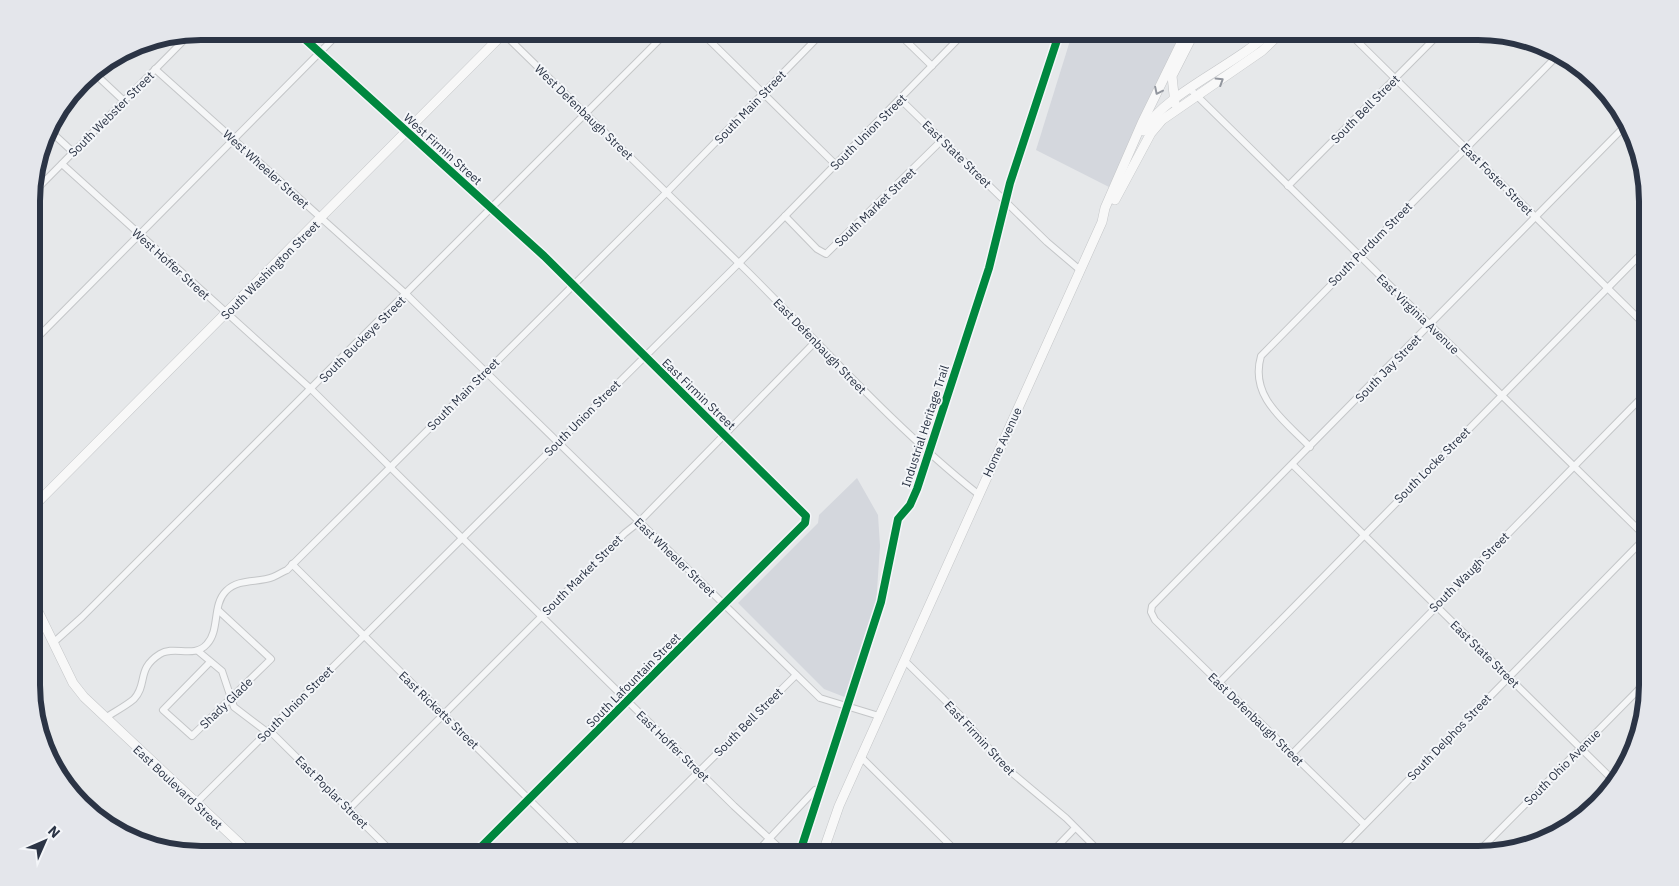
<svg xmlns="http://www.w3.org/2000/svg" width="1679" height="886" font-family="'IBM Plex Sans',sans-serif">
	<rect width="100%" height="100%" fill="#e6e8ea"/>
	<g fill="#d4d7dd">
		<polygon points="1073,31 1183,31 1109,187 1036,150"/>
		<polygon points="857,478 878,515 880,546 876,605 847,698 824,689 738,603 818,523 819,515"/>
	</g>
	<g fill="none" stroke-linecap="round" stroke-linejoin="round">
		<defs>
			<g id="street">
				<polyline points="296,31 544,256 806,516 805,523 473,855"/>
				<polyline points="700,31 836,165"/>
				<polyline points="896,31 932,66"/>
				<polyline points="1347,31 1647,327"/>
				<path d="M502,32C584,113 667,192 749,273C824,348 895,428 978,494"/>
				<polyline points="155,69 406,294 820,698 879,716"/>
				<polyline points="92,71 124,101"/>
				<polyline points="1190,89 1647,538"/>
				<polyline points="900,99 1047,242 1080,270"/>
				<polyline points="48,129 73,152"/>
				<polyline points="62,164 312,390 734,806 787,855"/>
				<polyline points="1288,186 1442,31"/>
				<polyline points="32,194 191,33"/>
				<polyline points="785,216 817,249 826,254 942,140"/>
				<polyline points="32,343 341,31"/>
				<path d="M1310,447C1285,421 1249,397 1261,356L1559,54"/>
				<polyline points="1293,465 1613,780"/>
				<polyline points="292,564 585,855"/>
				<polyline points="53,643 82,617 668,31"/>
				<polyline points="198,651 222,671 234,707 267,732 271,732 395,855"/>
				<polyline points="904,660 962,717 1005,767 1066,818 1103,855"/>
				<polyline points="210,662 163,710 192,736 271,659 218,610"/>
				<polyline points="1219,683 1647,248"/>
				<path d="M105,718C114,712 126,706 134,699C148,684 136,669 160,654C174,645 194,659 207,644C220,630 212,605 226,591C239,578 258,583 273,577C278,575 282,572 287,570L666,193L824,31"/>
				<polyline points="1292,754 1647,392"/>
				<polyline points="861,757 960,855"/>
				<polyline points="196,803 739,263 966,31"/>
				<polyline points="349,809 625,533 639,522 815,342"/>
				<polyline points="1364,824 1155,620 1151,612 1152,606 1626,125"/>
				<polyline points="1336,854 1647,536"/>
				<polyline points="1476,854 1648,680"/>
				<polyline points="615,855 796,675"/>
				<polyline points="754,855 815,790"/>
				<polyline points="1049,855 1075,828"/>
			</g>
			<g id="secondary">
				<polyline points="1175,104 1172,76 1195,31"/>
				<path d="M1143,131C1167,92 1235,66 1271,31"/>
				<polyline points="1115,200 1151,133 1162,120 1262,51 1283,31"/>
				<polyline points="32,508 506,31"/>
				<polyline points="33,601 73,683 84,697 252,855"/>
				<polyline points="822,855 839,806 861,757 1102,222 1105,208 1142,123 1187,31"/>
			</g>
		</defs>
		<use href="#street" stroke="#c4c6c8" stroke-width="8"/>
		<use href="#secondary" stroke="#c4c6c8" stroke-width="10"/>
		<use href="#street" stroke="#f5f6f7" stroke-width="6"/>
		<use href="#secondary" stroke="#f8f8f8" stroke-width="9"/>
		<defs>
			<g id="cycleway">
				<polyline points="296,31 544,256 806,516 805,523 473,855"/>
				<polyline points="799,855 881,602 898,519 910,505 917,489 989,268 1010,183 1060,31"/>
			</g>
		</defs>
		<use href="#cycleway" stroke="#f4f6f9" stroke-width="11"/>
		<use href="#cycleway" stroke="#00873e" stroke-width="8"/>
	</g>
	<defs><path id="oneway-chevron" d="M-2-3.5L2.5 0L-2 3.5" fill="none" stroke-width="1.6" stroke-linecap="round" stroke-linejoin="round" transform="scale(1.25)"/></defs>
	<g stroke="#92969e">
		<use href="#oneway-chevron" transform="translate(1220 81) rotate(-32)"/>
		<use href="#oneway-chevron" transform="translate(1158 91) rotate(116)"/>
	</g>
	<g text-anchor="middle" dominant-baseline="central" stroke-width="4" stroke-linejoin="round" paint-order="stroke">
		<g font-size="12" fill="#2b3445" stroke="#f4f6f9">
			<text transform="translate(750 107) rotate(-46)">South Main Street</text>
			<text transform="translate(1365 109) rotate(-45)">South Bell Street</text>
			<text transform="translate(584 112) rotate(44)">West Defenbaugh Street</text>
			<text transform="translate(111 114) rotate(-45)">South Webster Street</text>
			<text transform="translate(868 132) rotate(-45)">South Union Street</text>
			<text transform="translate(443 149) rotate(42)">West Firmin Street</text>
			<text transform="translate(957 154) rotate(44)">East State Street</text>
			<text transform="translate(266 169) rotate(42)">West Wheeler Street</text>
			<text transform="translate(1497 179) rotate(45)">East Foster Street</text>
			<text transform="translate(875 207) rotate(-44)">South Market Street</text>
			<text transform="translate(1370 244) rotate(-45)">South Purdum Street</text>
			<text transform="translate(171 264) rotate(42)">West Hoffer Street</text>
			<text transform="translate(270 270) rotate(-45)">South Washington Street</text>
			<text transform="translate(1418 314) rotate(44)">East Virginia Avenue</text>
			<text transform="translate(362 339) rotate(-45)">South Buckeye Street</text>
			<text transform="translate(820 346) rotate(46)">East Defenbaugh Street</text>
			<text transform="translate(1388 368) rotate(-46)">South Jay Street</text>
			<text transform="translate(463 394) rotate(-45)">South Main Street</text>
			<text transform="translate(699 394) rotate(44)">East Firmin Street</text>
			<text transform="translate(582 418) rotate(-45)">South Union Street</text>
			<text transform="translate(925 426) rotate(-72)">Industrial Heritage Trail</text>
			<text transform="translate(1002 442) rotate(-65)">Home Avenue</text>
			<text transform="translate(1432 465) rotate(-45)">South Locke Street</text>
			<text transform="translate(675 557) rotate(44)">East Wheeler Street</text>
			<text transform="translate(1469 572) rotate(-45)">South Waugh Street</text>
			<text transform="translate(582 575) rotate(-45)">South Market Street</text>
			<text transform="translate(1485 654) rotate(44)">East State Street</text>
			<text transform="translate(633 680) rotate(-45)">South Lafountain Street</text>
			<text transform="translate(226 703) rotate(-44)">Shady Glade</text>
			<text transform="translate(295 704) rotate(-45)">South Union Street</text>
			<text transform="translate(439 710) rotate(44)">East Ricketts Street</text>
			<text transform="translate(1256 719) rotate(44)">East Defenbaugh Street</text>
			<text transform="translate(748 722) rotate(-45)">South Bell Street</text>
			<text transform="translate(1449 737) rotate(-46)">South Delphos Street</text>
			<text transform="translate(980 738) rotate(47)">East Firmin Street</text>
			<text transform="translate(673 746) rotate(44)">East Hoffer Street</text>
			<text transform="translate(1562 767) rotate(-45)">South Ohio Avenue</text>
			<text transform="translate(178 787) rotate(43)">East Boulevard Street</text>
			<text transform="translate(332 792) rotate(45)">East Poplar Street</text>
		</g>
	</g>
	<path d="M0 0H1679V886H0ZM201 40H1478A161 161 0 0 1 1639 201V685A161 161 0 0 1 1478 846H201A161 161 0 0 1 40 685V201A161 161 0 0 1 201 40Z" fill="#e4e6eb" fill-rule="evenodd"/>
	<path fill="none" stroke="#2b3445" stroke-width="6" d="M201 40H1478A161 161 0 0 1 1639 201V685A161 161 0 0 1 1478 846H201A161 161 0 0 1 40 685V201A161 161 0 0 1 201 40Z"/>
	<g transform="translate(45 841) rotate(45)" stroke="#f4f6f9" stroke-width="4" paint-order="stroke">
	<path d="M0-4L9 19L0 12L-9 19Z" fill="#2b3445"/>
	<text y="-8" font-size="14" font-weight="bold" text-anchor="middle" fill="#2b3445">N</text>
	</g>
</svg>
